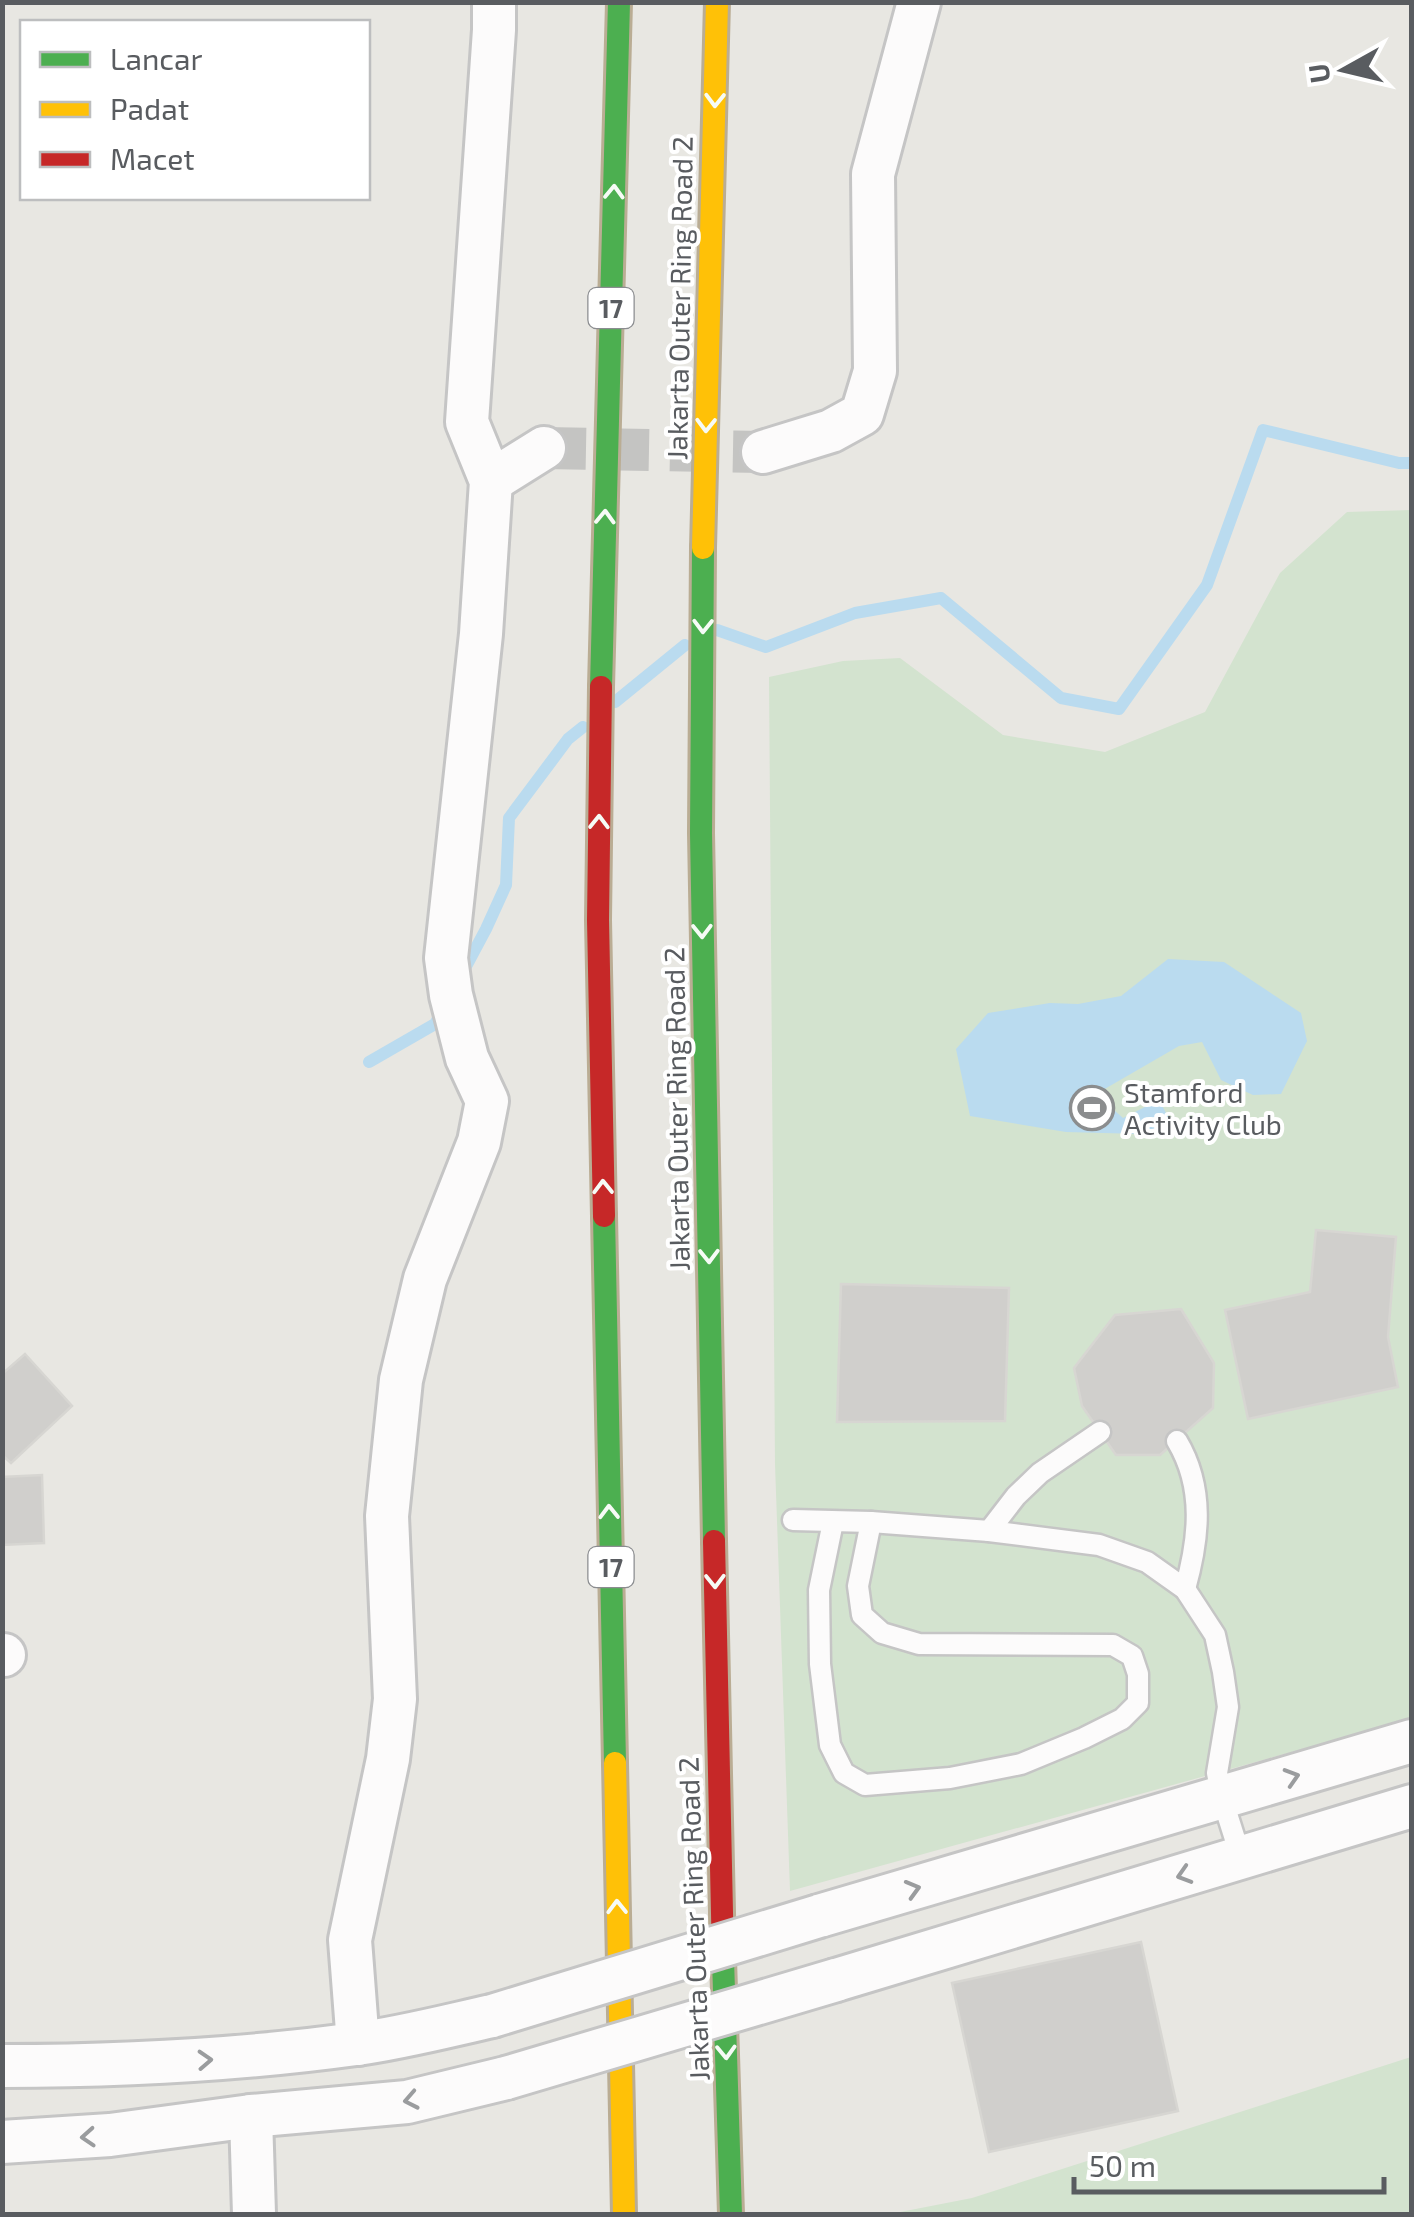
<svg xmlns="http://www.w3.org/2000/svg" width="1414" height="2217" font-family="'Exo 2',sans-serif">
	<rect width="100%" height="100%" fill="#e8e7e2"/>
	<g fill="#d3e3cf">
		<polygon points="1411,510 1411,1719 790,1891 775,1464 769,677 843,661 900,658 1003,735 1105,752 1205,712 1280,573 1347,512"/>
		<polygon points="1411,2057 1411,2214 890,2214 972,2198"/>
	</g>
	<polygon fill="#badbef" points="1168,959 1224,962 1301,1013 1307,1041 1281,1094 1253,1095 1221,1080 1202,1042 1179,1046 1096,1094 1123,1118 1159,1100 1178,1135 1066,1132 970,1116 956,1049 988,1013 1050,1003 1078,1004 1121,996"/>
	<g fill="none" stroke-linecap="round" stroke-linejoin="round">
		<g stroke="#badbef" stroke-width="12">
			<polyline points="717,630 766,647 855,613 941,598 1061,698 1119,709 1207,585 1263,430 1399,463 1412,463"/>
			<polyline points="615,702 685,645"/>
			<polyline points="462,974 486,929 506,885 509,818 568,739 583,727"/>
			<polyline points="369,1062 435,1024 443,1009"/>
		</g>
	</g>
	<g fill="#d0cfcc" stroke="#d7d6d2" stroke-width="2.5">
		<polygon points="1316,1230 1396,1237 1388,1337 1398,1387 1248,1419 1225,1310 1310,1292"/>
		<polygon points="841,1284 1009,1288 1005,1421 837,1422"/>
		<polygon points="1181,1309 1214,1363 1213,1408 1160,1455 1116,1455 1082,1406 1074,1368 1115,1315"/>
		<polygon points="25,1354 72,1406 11,1463 2,1455 2,1374"/>
		<polygon points="42,1475 44,1543 2,1545 2,1477"/>
		<polygon points="1141,1942 1178,2111 989,2152 952,1983"/>
	</g>
	<g fill="none" stroke-linecap="round" stroke-linejoin="round">
		<polyline stroke="#c4c4c2" stroke-width="42" stroke-dasharray="42 21" stroke-linecap="butt" points="544,448 763,452"/>
		<defs>
			<g id="lane">
				<path d="M1177,1441C1205,1488 1199,1539 1185,1589"/>
				<polyline points="793,1520 871,1522 989,1531 1099,1545 1147,1562 1185,1589 1215,1635 1223,1672 1228,1707 1217,1773 1222,1798 1241,1858"/>
				<polyline points="833,1522 819,1590 820,1664 830,1745 844,1773 865,1785 950,1778 1021,1764 1084,1738 1122,1719 1138,1703 1138,1674 1132,1656 1113,1645 919,1644 882,1633 862,1615 858,1586 871,1522"/>
				<polyline points="989,1531 1016,1496 1040,1473 1100,1432"/>
			</g>
			<g id="street">
				<polyline points="763,452 831,431 862,414 875,371 873,174 919,2"/>
				<polyline points="491,481 544,448"/>
				<polyline points="2,1655 4,1655"/>
				<polyline points="819,1916 1412,1741"/>
				<polyline points="836,1980 1412,1806"/>
				<polyline points="358,2044 350,1940 388,1759 395,1699 387,1516 401,1380 425,1279 479,1142 487,1101 467,1058 451,995 446,958 481,634 491,481 467,422 494,30 494,2"/>
				<path d="M2,2066C121,2066 239,2060 356,2044C401,2038 447,2026 492,2016"/>
				<polyline points="251,2116 254,2214"/>
				<polyline points="2,2142 110,2135 251,2116 407,2102 506,2078"/>
			</g>
			<g id="fast">
				<polyline points="703,548 701,833 714,1541"/>
				<polyline points="601,687 619,2"/>
				<polyline points="604,1216 615,1763"/>
				<polyline points="723,1959 731,2214"/>
			</g>
			<g id="slow">
				<polyline points="703,548 717,2"/>
				<polyline points="615,1763 624,2214"/>
			</g>
			<g id="jam">
				<polyline points="601,687 598,920 604,1216"/>
				<polyline points="714,1541 723,1959"/>
			</g>
		</defs>
		<use href="#lane" stroke="#c5c5c5" stroke-width="25"/>
		<use href="#street" stroke="#c5c5c5" stroke-width="48"/>
		<use href="#fast" stroke="#baad94" stroke-width="28"/>
		<use href="#slow" stroke="#baad94" stroke-width="28"/>
		<use href="#jam" stroke="#baad94" stroke-width="28"/>
		<use href="#lane" stroke="#fcfbfb" stroke-width="20"/>
		<use href="#street" stroke="#fcfbfb" stroke-width="42"/>
		<use href="#fast" stroke="#4caf50" stroke-width="22"/>
		<use href="#slow" stroke="#ffc107" stroke-width="22"/>
		<use href="#jam" stroke="#c62828" stroke-width="22"/>
		<defs>
			<g id="street-bridge">
				<polyline points="492,2016 819,1916"/>
				<polyline points="506,2078 836,1980"/>
			</g>
		</defs>
		<use href="#street-bridge" stroke="#c5c5c5" stroke-width="48" stroke-linecap="butt"/>
		<use href="#street-bridge" stroke="#fcfbfb" stroke-width="42"/>
	</g>
	<defs><path id="oneway-chevron" d="M-2-3.5L2.5 0L-2 3.5" fill="none" stroke-width="1.6" stroke-linecap="round" stroke-linejoin="round" transform="scale(2.5)"/></defs>
	<g stroke="#f6fbf6">
		<use href="#oneway-chevron" transform="translate(715 100) rotate(91)"/>
		<use href="#oneway-chevron" transform="translate(614 192) rotate(-88)"/>
		<use href="#oneway-chevron" transform="translate(706 425) rotate(91)"/>
		<use href="#oneway-chevron" transform="translate(605 517) rotate(-88)"/>
		<use href="#oneway-chevron" transform="translate(703 626) rotate(91)"/>
		<use href="#oneway-chevron" transform="translate(599 822) rotate(-89)"/>
		<use href="#oneway-chevron" transform="translate(702 931) rotate(89)"/>
		<use href="#oneway-chevron" transform="translate(603 1187) rotate(-91)"/>
		<use href="#oneway-chevron" transform="translate(709 1256) rotate(89)"/>
		<use href="#oneway-chevron" transform="translate(609 1512) rotate(-91)"/>
		<use href="#oneway-chevron" transform="translate(715 1581) rotate(89)"/>
		<use href="#oneway-chevron" transform="translate(617 1907) rotate(-91)"/>
		<use href="#oneway-chevron" transform="translate(726 2052) rotate(88)"/>
	</g>
	<g stroke="#9a9c9e">
		<use href="#oneway-chevron" transform="translate(1292 1777) rotate(-17)"/>
		<use href="#oneway-chevron" transform="translate(1184 1875) rotate(163)"/>
		<use href="#oneway-chevron" transform="translate(913 1889) rotate(-16)"/>
		<use href="#oneway-chevron" transform="translate(205 2060) rotate(-3)"/>
		<use href="#oneway-chevron" transform="translate(411 2100) rotate(169)"/>
		<use href="#oneway-chevron" transform="translate(88 2137) rotate(176)"/>
	</g>
	<defs>
		<symbol id="stadium-ring" viewBox="-11 -11 22 22"><circle r="9.5" fill="#fff" stroke="#8b8d8e" stroke-width="1.5"/><path d="M0-5a6.5 5 0 1 0 0 10a6.5 5 0 1 0 0-10ZM-3.5-1.8h7v3.6h-7Z" fill="#8b8d8e"/></symbol>
	</defs>
	<g fill-rule="evenodd">
		<use href="#stadium-ring" x="1067" y="1083" width="50" height="50"/>
	</g>
	<g text-anchor="middle" dominant-baseline="central" stroke-width="8" stroke-linejoin="round" paint-order="stroke">
		<g fill="#fff" stroke="#8b8d90" stroke-width="2.5">
			<rect x="588.5" y="288" width="45" height="40" rx="8"/>
			<rect x="588.5" y="1547" width="45" height="40" rx="8"/>
		</g>
		<g font-size="25" font-weight="bold" fill="#595c60">
			<text x="611" y="308">17</text>
			<text x="611" y="1567">17</text>
		</g>
		<g font-size="28" fill="#595c60" stroke="#fff">
			<text transform="translate(679 298) rotate(-89)">Jakarta Outer Ring Road 2</text>
			<text transform="translate(676 1109) rotate(-91)">Jakarta Outer Ring Road 2</text>
			<text transform="translate(693 1919) rotate(-92)">Jakarta Outer Ring Road 2</text>
		</g>
		<g font-size="28" fill="#595c60" stroke="#fff" text-anchor="start">
			<text x="1124" y="1092">Stamford<tspan x="1124" dy="32">Activity Club</tspan></text>
		</g>
	</g>
	<rect width="1414" height="2217" fill="none" stroke="#595c60" stroke-width="10"/>
	<rect x="20" y="20" width="350" height="180" fill="#ffffff" stroke="#bdbebf" stroke-width="2.5"/>
	<rect x="40" y="52" width="50" height="15" fill="#4caf50" stroke="#bdbebf" stroke-width="2.5"/>
	<text x="110" y="70" font-size="30" fill="#595c60">Lancar</text>
	<rect x="40" y="102" width="50" height="15" fill="#ffc107" stroke="#bdbebf" stroke-width="2.5"/>
	<text x="110" y="120" font-size="30" fill="#595c60">Padat</text>
	<rect x="40" y="152" width="50" height="15" fill="#c62828" stroke="#bdbebf" stroke-width="2.5"/>
	<text x="110" y="170" font-size="30" fill="#595c60">Macet</text>
	<g transform="translate(1344 70) rotate(262)" stroke="#ffffff" stroke-width="8" paint-order="stroke">
	<path d="M0-8L18 38L0 25L-18 38Z" fill="#595c60"/>
	<text y="-15" font-size="28" font-weight="bold" text-anchor="middle" fill="#595c60">U</text>
	</g>
	<path d="M1074 2177v15h310v-15" fill="none" stroke="#595c60" stroke-width="5"/>
	<text x="1089" y="2177" font-size="30" fill="#595c60" stroke="#ffffff" stroke-width="8" paint-order="stroke">50 m</text>
</svg>
